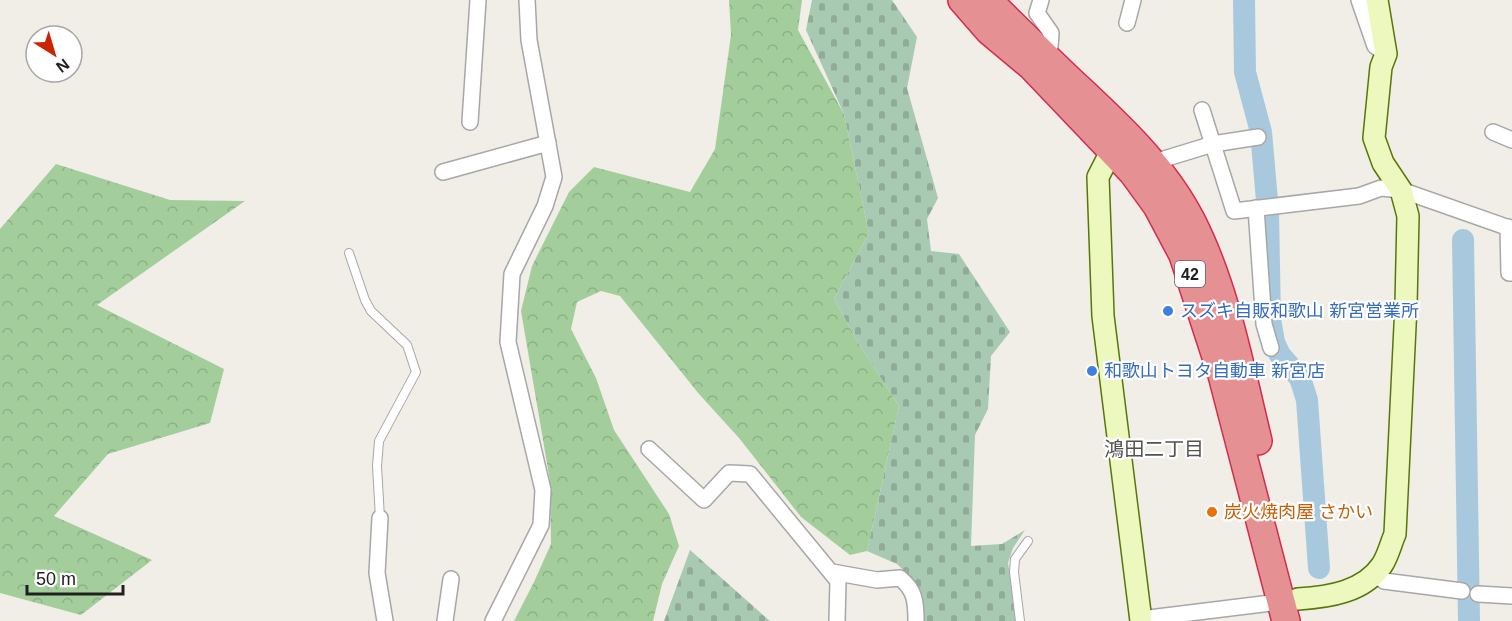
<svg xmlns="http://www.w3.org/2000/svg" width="1512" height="621" font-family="Arial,'Noto Sans JP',sans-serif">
	<defs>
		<pattern id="forest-crowns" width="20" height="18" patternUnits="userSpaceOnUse" patternTransform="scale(1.5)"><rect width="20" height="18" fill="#a3ce9c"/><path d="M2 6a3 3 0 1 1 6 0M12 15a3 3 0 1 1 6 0" fill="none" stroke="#8cb186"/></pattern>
		<pattern id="cemetery-stones" width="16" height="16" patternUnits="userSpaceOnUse" patternTransform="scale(1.5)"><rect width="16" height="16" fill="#a8c9b2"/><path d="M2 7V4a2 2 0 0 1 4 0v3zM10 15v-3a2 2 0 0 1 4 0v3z" fill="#90ac99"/></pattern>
	</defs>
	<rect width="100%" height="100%" fill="#f0eee7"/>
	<g fill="url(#forest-crowns)">
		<polygon points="729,0 802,0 798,30 844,114 869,233 834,299 862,349 899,406 867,551 850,555 801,517 739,438 699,394 620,296 601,291 577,302 571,329 596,378 614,430 669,514 679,546 662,584 653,621 514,621 534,582 551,544 550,481 521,311 532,266 569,192 594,167 690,192 715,149 731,35"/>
		<polygon points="56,164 170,200 245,201 97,305 224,369 210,423 108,454 54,516 152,560 81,615 0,593 0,229"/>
	</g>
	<g fill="url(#cemetery-stones)">
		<polygon points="812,0 892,0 917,37 907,88 938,198 927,219 931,251 959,254 1010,332 991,356 988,409 975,435 971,546 1002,544 1025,530 1013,548 1008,563 1018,621 921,621 915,581 897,564 867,551 899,406 862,349 834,299 869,233 844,114 806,30"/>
		<polygon points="690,550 770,621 664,621"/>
	</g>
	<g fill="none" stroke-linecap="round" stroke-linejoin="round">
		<g stroke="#a8c9dd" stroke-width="22">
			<polyline points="1244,0 1245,72 1261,132 1268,212 1270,319 1274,342 1280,355 1300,378 1307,400 1319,568"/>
			<polyline points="1463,240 1469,621"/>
		</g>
		<defs>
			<g id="lane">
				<polyline points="349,253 365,300 371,311 407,345 416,372 379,441 377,466 380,518"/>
				<polyline points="1020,621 1014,572 1015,559 1028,541"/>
			</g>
			<g id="street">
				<polyline points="1041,0 1037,13 1051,33 1050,47 1041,57"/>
				<polyline points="1359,0 1375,46 1386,54"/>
				<polyline points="1127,23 1133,0"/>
				<polyline points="1202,110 1234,211 1359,196 1381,188 1401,190 1512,229"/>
				<polyline points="470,122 478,0"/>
				<polyline points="1493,132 1512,140"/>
				<polyline points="1164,159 1213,144 1258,137"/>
				<polyline points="443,172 548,143"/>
				<polyline points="1256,208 1264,324 1271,348"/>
				<polyline points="1508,227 1509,273 1512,273"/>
				<polyline points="649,449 704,500 729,473 750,474 838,581 837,621"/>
				<polyline points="380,518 377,573 385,621"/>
				<path d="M832,572L877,580L900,578C915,590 916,602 916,621"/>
				<polyline points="1373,573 1384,581 1462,591"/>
				<polyline points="1478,594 1512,596"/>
				<polyline points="1141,619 1287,601"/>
				<polyline points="445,621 451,579"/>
				<polyline points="493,621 541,525 543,490 508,342 512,274 545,206 554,177 529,40 527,0"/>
			</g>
			<g id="secondary">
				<polyline points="1118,138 1098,177 1103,316 1141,621"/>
				<path d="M1298,599C1329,597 1364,592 1382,565C1388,556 1391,543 1395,534L1406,305L1408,216L1401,190L1383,163L1374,138L1381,67L1386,54L1377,0"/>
			</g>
			<g id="highway">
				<polyline points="962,0 989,31 1031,66 1133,173 1157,206 1183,255 1222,375 1286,621"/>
				<path d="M988,0C1015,27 1042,53 1069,79C1114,121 1162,164 1191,220C1226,288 1240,368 1258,441"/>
			</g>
		</defs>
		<use href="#lane" stroke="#a7a7a7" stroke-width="10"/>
		<use href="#street" stroke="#a7a7a7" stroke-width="18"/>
		<use href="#secondary" stroke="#597608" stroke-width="24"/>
		<use href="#highway" stroke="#d72b4b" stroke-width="30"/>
		<use href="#lane" stroke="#fff" stroke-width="8"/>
		<use href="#street" stroke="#fff" stroke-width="15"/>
		<use href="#secondary" stroke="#ecf8bd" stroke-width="21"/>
		<use href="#highway" stroke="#e59193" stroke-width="27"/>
	</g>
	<g fill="#3f7fe0" stroke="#fff" stroke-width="2">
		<circle cx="1168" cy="311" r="6"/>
		<circle cx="1092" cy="371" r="6"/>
	</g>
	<circle fill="#e8710a" stroke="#fff" stroke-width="2" cx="1212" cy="512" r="6"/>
	<g text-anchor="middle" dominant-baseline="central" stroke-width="4.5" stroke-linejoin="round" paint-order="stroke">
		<rect fill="#fff" stroke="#636363" stroke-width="1.5" x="1175" y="261" width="30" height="26" rx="4.5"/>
		<g font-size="16" font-weight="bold" fill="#202020">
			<text x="1190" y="274">42</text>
		</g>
		<g font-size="18" fill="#366cbe" stroke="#fff" text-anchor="start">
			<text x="1180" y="311">スズキ自販和歌山 新宮営業所</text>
			<text x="1104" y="371">和歌山トヨタ自動車 新宮店</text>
		</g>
		<g font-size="18" fill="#c56008" stroke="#fff" text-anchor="start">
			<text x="1224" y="512">炭火焼肉屋 さかい</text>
		</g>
		<g font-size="20" fill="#535353" stroke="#fff">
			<text x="1154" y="449">鴻田二丁目</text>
		</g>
	</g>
	<g transform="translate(54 54) rotate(143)"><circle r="28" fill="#ffffff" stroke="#a6a6a6" stroke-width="1.5"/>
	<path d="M0-4.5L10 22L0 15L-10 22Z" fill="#cb2405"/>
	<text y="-9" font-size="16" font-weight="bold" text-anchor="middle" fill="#202020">N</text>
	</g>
	<path d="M27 585v9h96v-9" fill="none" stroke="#202020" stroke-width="3"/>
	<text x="36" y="585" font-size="18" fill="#202020" stroke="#ffffff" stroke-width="4.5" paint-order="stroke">50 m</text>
</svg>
